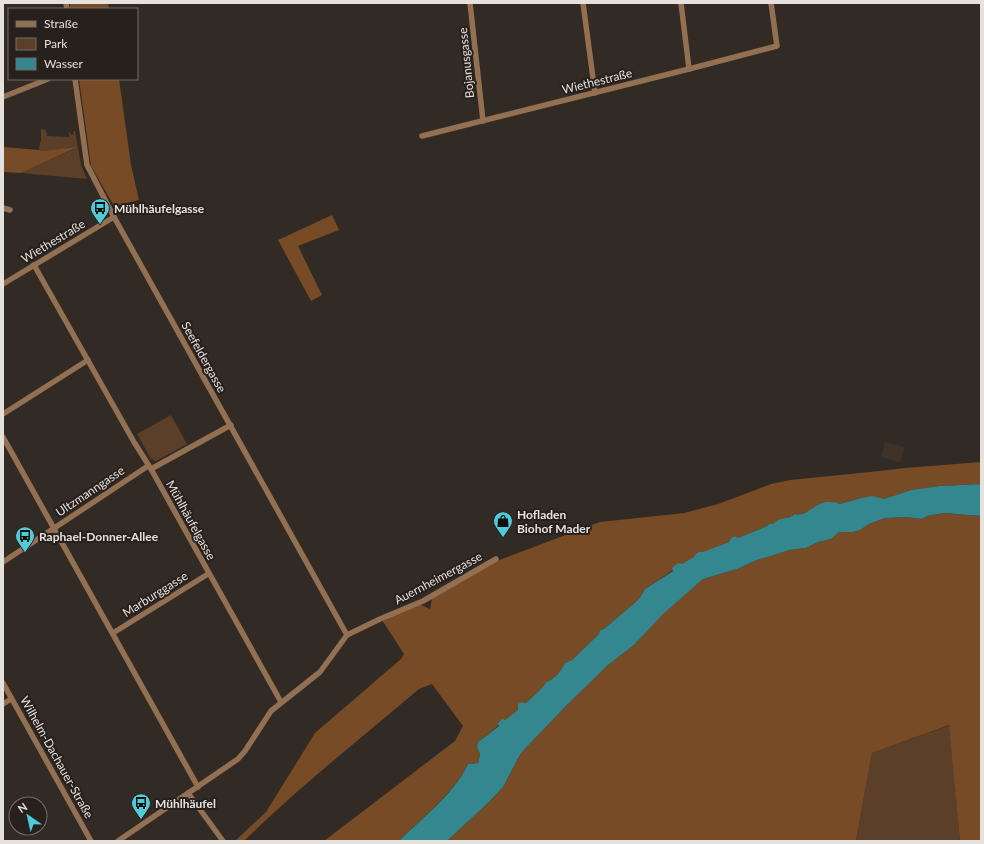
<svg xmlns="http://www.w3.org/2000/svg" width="984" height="844" font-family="Lato,sans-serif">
	<rect width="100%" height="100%" fill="#312a25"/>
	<polygon fill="#3e3229" points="885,442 905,447 900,463 881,457"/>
	<g fill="#5b3f29">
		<polygon points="41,129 46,130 47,136 69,137 69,132 70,132 71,135 73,135 73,132 75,131 81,165 87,179 21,173 77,148 42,151 39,150 40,142 41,142"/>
		<polygon points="171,415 187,444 156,461 151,459 137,434"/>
		<polygon points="950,725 960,841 856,841 872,753"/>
	</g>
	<g fill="#774b26">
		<polygon points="70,3 108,3 109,9 70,9"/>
		<polygon points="79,79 119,79 131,165 139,200 114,206 91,166"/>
		<polygon points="3,147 39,150 42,151 78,147 21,173 3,172"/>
		<polygon points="332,215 339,230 298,246 322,295 311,301 278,240"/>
		<path d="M981,462V484L939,486L911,490L884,499L871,497L861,498L840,504L835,502C830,503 827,501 822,503C813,507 805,517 795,514C789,518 780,520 773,524L770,523L767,526L738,538L735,536L731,538L729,542L703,553L682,564L645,589L639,599L604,629L600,630L599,634L572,660L565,663C561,671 555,679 546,682L543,687L526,703L522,702L518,710L478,742L477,747L480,754L478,763L468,764C453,794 423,817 399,841H324L455,741L463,726L432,684L419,689C360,739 299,787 244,841H235L266,812L315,733L401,659L404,654L382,620L419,604L430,609L432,598L497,561L600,522L684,513L718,504L771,484L790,480L870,472L905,468Z"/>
		<polygon points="944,513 981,516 981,841 960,841 949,725 872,753 856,841 447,841 490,801 503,787 521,753 566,706 608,665 634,645 662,614 703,579 737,569 757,560 771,556 789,550 806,548 818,542 831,539 839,532 853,532 860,530 869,524 885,518 905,517 922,519 927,516"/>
	</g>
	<path fill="#34868f" d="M981,484V516L944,513L927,516L922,519L905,517L885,518L869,524L860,530L853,532H839L831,539L818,542L806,548L789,550L771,556L757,560L737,569L703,579L663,614L634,645L608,665L566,706L521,753L503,787L490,801L447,841H399C423,817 453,795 468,764L478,763L480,754L477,747L478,742L499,726L498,723L502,719L505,720L518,710V704L522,702L526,703L543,687L546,682C555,679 561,671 565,663L572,660L599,634L600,630L604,629L639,599L645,589L673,571L672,568L678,563L682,564L694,557L696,554L699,552H703L729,542L731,538L735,536L738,538L767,526L770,523L773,524L778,520L790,517L795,514C805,517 813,506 822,503C827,501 830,503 835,502L840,504L861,498L872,496L884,499L911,490L939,486Z"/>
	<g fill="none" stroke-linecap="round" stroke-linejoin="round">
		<g stroke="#947053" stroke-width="5.5">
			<polyline points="66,3 67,9"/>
			<polyline points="470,3 483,121"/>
			<polyline points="583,3 595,93"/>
			<polyline points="681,3 689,69"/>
			<polyline points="75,79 87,165 114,217 347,635"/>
			<polyline points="3,97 48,79"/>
			<polyline points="422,136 689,69 777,46 771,3"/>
			<polyline points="3,208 10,210"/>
			<polyline points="34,265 134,442 151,469 281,702"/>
			<polyline points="3,284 114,217"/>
			<polyline points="3,414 88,360"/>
			<polyline points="3,437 198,787"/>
			<polyline points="151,469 231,425"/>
			<polyline points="3,562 148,466"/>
			<polyline points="113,633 208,574"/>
			<polyline points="3,683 91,841"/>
			<polyline points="3,704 11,699"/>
			<polyline points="188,793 223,841"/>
			<polyline points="118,841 238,759 245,751 271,711 320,672 347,635 380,619 423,601 496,559"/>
		</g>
	</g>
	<defs>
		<symbol id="bus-pin" viewBox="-11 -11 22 30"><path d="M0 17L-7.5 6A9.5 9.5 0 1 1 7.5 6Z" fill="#52cbd9" stroke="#27201c"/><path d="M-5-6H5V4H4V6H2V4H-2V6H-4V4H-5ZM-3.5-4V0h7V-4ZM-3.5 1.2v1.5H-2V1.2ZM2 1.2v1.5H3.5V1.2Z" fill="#111"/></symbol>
		<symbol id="shop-pin" viewBox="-11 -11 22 30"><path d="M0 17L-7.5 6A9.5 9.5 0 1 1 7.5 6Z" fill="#52cbd9" stroke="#27201c"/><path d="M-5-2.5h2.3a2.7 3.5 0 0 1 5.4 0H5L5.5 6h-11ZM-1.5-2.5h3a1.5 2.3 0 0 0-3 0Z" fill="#111"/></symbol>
	</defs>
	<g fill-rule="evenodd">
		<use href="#bus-pin" x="89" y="197" width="22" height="30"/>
		<use href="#shop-pin" x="492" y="510" width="22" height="30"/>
		<use href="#bus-pin" x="14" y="525" width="22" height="30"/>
		<use href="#bus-pin" x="130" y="792" width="22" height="30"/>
	</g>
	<g text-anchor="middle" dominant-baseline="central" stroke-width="4" stroke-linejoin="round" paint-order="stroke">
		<g font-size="12" fill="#e5e1dd" stroke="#27201c">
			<text transform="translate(466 63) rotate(-96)">Bojanusgasse</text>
			<text transform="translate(597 81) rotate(-14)">Wiethestraße</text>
			<text transform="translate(53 241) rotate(-31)">Wiethestraße</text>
			<text transform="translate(204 357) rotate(61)">Seefeldergasse</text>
			<text transform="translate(90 491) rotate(-34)">Ultzmanngasse</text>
			<text transform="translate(191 520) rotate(61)">Mühlhäufelgasse</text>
			<text transform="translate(438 578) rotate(-28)">Auernheimergasse</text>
			<text transform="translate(155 594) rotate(-32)">Marburggasse</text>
			<text transform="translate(57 757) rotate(61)">Wilhelm-Dachauer-Straße</text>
		</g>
		<g font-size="12" font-weight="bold" fill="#e5e1dd" stroke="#27201c" text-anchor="start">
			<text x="114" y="208">Mühlhäufelgasse</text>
			<text x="517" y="514">Hofladen<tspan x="517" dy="14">Biohof Mader</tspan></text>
			<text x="39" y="536">Raphael-Donner-Allee</text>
			<text x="155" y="803">Mühlhäufel</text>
		</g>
	</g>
	<rect width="984" height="844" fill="none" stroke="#e5e1dd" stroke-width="8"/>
	<rect x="8" y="8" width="130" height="72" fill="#27201c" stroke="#736d69"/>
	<rect x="16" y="21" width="20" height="6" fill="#947053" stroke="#736d69"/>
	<text x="44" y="28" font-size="12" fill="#e5e1dd">Straße</text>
	<rect x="16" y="38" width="20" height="12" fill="#5b3f29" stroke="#736d69"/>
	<text x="44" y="48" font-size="12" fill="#e5e1dd">Park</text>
	<rect x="16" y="58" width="20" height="12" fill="#34868f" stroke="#736d69"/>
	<text x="44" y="68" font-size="12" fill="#e5e1dd">Wasser</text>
	<g transform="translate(28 816) rotate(326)"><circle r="19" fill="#27201c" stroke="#736d69"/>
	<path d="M0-3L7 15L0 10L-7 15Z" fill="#52cbd9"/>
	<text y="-6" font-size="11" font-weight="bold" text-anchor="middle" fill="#e5e1dd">N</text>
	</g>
</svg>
